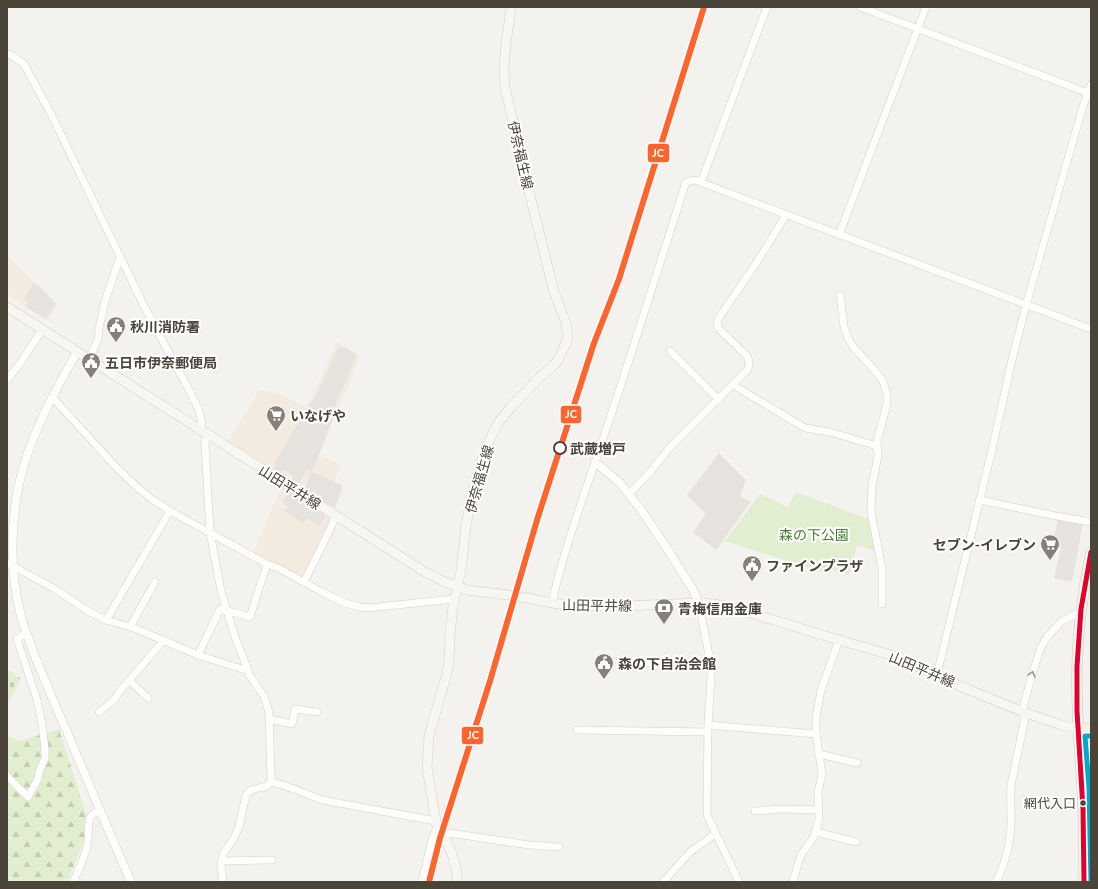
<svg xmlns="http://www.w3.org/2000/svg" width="1098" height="889" font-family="Lato,'Noto Sans JP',sans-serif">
	<defs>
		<pattern id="forest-firs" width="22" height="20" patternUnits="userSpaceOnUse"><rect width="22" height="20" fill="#e1eecf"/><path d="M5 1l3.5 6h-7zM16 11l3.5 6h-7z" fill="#c3cdb2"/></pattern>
		<pattern id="cemetery-stones" width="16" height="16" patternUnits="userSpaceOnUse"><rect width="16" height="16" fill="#e1eecf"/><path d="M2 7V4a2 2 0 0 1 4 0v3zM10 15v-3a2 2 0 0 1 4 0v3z" fill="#c3cdb2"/></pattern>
	</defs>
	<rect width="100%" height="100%" fill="#f4f2ee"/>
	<g fill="#f3ebdf">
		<polygon points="9,258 57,305 47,320 7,294 7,261"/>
		<polygon points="337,342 360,357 319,455 341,465 334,482 341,485 342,488 335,508 228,441 260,390 277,393 307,408"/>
		<polygon points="282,487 331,519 321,543 303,576 300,577 282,567 253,553"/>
	</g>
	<polygon fill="#e1eecf" points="796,492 868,519 877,551 857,545 849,575 824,568 822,572 725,541 760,494 788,507"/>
	<polygon fill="url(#forest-firs)" points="59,729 90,827 67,882 7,882 7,736 20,741"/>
	<polygon fill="url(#cemetery-stones)" points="7,669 21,679 7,705"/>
	<g fill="#e6e3df">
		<polygon points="33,283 40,287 56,304 46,319 25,306 28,302 24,299"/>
		<polygon points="339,346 344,349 345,347 357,355 330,416 333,418 312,472 341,485 342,488 335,508 304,489 311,472 306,470 298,485 291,480 294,476 284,470 281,474 273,469 276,465 274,463 318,392"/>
		<polygon points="719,453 746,480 740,497 751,501 716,550 693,532 706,514 687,495"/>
		<polygon points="288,491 326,516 319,526 306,518 303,523 284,511 288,506 282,502"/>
		<polygon points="1058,519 1083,523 1072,582 1054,578 1061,547 1052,545"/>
	</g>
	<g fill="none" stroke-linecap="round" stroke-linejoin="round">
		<defs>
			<g id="minor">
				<polyline points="860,7 1091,94"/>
				<polyline points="7,54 11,55 24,64 52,116 144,306 189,390 198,408 202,422 200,430"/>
				<polyline points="701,182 767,7"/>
				<polyline points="839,235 926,7"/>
				<polyline points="840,295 844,327 848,338 854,348 870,365 883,381 887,395 887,404 877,441 878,456 872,486 871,512 882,568 882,604"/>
				<polyline points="670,351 719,400"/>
				<polyline points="89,359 98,339 99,328 105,301 120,257"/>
				<polyline points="7,380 19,365 42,330"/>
				<polyline points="733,385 805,428 830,432 877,446"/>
				<polyline points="52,397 116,467 139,489 153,500 170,511 267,564 280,569 322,592 345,603 360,607 368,608 454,599"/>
				<polyline points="207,434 205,444 210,532 221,591 235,637 248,670 250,676 264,696 269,712 271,779 274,783 286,786 322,800 436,821"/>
				<polyline points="629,494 651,471 671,446 748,369 749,363 748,357 719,329 717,324 718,319 757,262 786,215"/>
				<polyline points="980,500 1056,516 1091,522"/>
				<polyline points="7,563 55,589 88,611 106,620 134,628 198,655 242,669 248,670"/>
				<polyline points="304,582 323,544 336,516"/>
				<path d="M552,603C565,545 586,490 605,433C633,350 659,266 686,182L695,180L718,189L1091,329"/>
				<polyline points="699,603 711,666 711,679 708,725 707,815 739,882"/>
				<polyline points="106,620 170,511"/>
				<polyline points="130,627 155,582"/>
				<polyline points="198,655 220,609 250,617 267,564"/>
				<polyline points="937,674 992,450 1011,364 1026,305 1083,106 1091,85"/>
				<polyline points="130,681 148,698"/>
				<polyline points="99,712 115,699 119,692 164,640"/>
				<polyline points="1022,712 1033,671 1041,647 1047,637 1062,621 1082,611"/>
				<polyline points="269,719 292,724 295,709 317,712"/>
				<polyline points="708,725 816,734"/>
				<polyline points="577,730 708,732"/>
				<polyline points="819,754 857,763"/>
				<polyline points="7,776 28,797 38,779 39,772 45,758 45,749 42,724 37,700 17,639 26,633"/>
				<polyline points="755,811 780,809 819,810"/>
				<polyline points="816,832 856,842"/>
				<polyline points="445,839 449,833 529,845 559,847"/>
				<polyline points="222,861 272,860"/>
				<path d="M73,882C79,869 87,853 88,840C89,832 87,825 90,818C92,814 96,812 100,810"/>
				<polyline points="223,882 221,865 223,854 234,838 239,827 246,795 251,790 267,786 272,781"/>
				<polyline points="422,882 432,839 437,827"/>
				<polyline points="663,882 690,852 715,834"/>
				<polyline points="793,882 798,864 801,855 813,838 816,830 819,819 818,792 822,774 816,734 816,718 821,690 839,640"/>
				<path d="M996,882C1006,862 1011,841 1011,819C1011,808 1010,796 1011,785L1026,713"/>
			</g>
			<g id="tertiary">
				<path d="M77,352C53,395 30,435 19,484C10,527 10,574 21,616C25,631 31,645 36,659C46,683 56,707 67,732C88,782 109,832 131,882"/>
				<polyline points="595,462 620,483 642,511 666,547 692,588 699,603"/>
			</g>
			<g id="secondary">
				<polyline points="7,307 425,572 443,581 467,590 517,596 552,603 572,606 622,606 699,603 714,604 731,607 839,640 891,655 910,663 967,689 1026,713 1061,725 1078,729"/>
				<path d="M457,882V872L452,854L445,839L437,827L427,768L429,736L447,673L449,660L450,634L453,606L461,571L466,525L472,495L480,465L488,443L498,423L512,406L542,375L555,364L558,360L567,341L568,336L566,323L554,292L525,175L505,87C502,60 508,33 511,7"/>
			</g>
			<g id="primary">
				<polyline points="1078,729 1091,729"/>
				<path d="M1084,882C1084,850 1084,817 1082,785C1079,745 1076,706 1077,666C1078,628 1083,590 1091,552"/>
			</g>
		</defs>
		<use href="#minor" stroke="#d2d0cb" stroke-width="8"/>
		<use href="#tertiary" stroke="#d2d0cb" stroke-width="9"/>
		<use href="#secondary" stroke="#d3cfc5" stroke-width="10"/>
		<use href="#primary" stroke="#d6cebb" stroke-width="11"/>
		<use href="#minor" stroke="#fdfdfc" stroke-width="7"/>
		<use href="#tertiary" stroke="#fdfdfc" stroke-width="8"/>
		<use href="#secondary" stroke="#f7f6f1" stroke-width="9"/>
		<use href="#primary" stroke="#f2efe6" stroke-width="10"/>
		<defs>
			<polyline id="bus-1" points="1084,882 1083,809 1077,711 1077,666 1081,609 1091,552"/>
			<polyline id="bus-2" points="1091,882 1089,787 1085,736 1091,736"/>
		</defs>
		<use href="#bus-1" stroke="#fff" stroke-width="8"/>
		<use href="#bus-2" stroke="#fff" stroke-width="8"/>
		<use href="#bus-1" stroke="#e4002b" stroke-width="5"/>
		<use href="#bus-2" stroke="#00a9ce" stroke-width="5"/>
		<defs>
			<polyline id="rail-1" points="429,882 440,838 490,681 537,520 594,343 619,279 704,7"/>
		</defs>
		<use href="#rail-1" stroke="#fff" stroke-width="9"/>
		<use href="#rail-1" stroke="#fe642e" stroke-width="6"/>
	</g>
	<defs><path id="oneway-chevron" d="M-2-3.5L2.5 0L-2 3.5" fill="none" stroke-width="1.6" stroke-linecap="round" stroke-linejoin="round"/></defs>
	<use stroke="#9b9791" href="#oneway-chevron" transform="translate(1032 674) rotate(-74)"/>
	<defs>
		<symbol id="civic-pin" viewBox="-11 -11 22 30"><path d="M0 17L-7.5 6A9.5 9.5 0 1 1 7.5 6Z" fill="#868178" stroke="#fff"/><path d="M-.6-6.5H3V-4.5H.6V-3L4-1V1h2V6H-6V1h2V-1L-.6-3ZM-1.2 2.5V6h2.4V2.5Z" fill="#fff"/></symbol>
		<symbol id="supermarket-pin" viewBox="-11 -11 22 30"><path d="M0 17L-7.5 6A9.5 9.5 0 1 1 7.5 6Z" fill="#868178" stroke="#fff"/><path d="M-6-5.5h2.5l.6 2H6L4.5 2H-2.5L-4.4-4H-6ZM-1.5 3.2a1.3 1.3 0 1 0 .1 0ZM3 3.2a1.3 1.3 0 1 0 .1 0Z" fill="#fff"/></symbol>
		<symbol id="bank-pin" viewBox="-11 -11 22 30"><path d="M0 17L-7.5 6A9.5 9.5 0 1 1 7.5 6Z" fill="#868178" stroke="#fff"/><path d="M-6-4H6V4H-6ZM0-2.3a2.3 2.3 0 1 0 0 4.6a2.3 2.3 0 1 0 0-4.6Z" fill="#fff"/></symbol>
	</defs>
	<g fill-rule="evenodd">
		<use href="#civic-pin" x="105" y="315" width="22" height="30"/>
		<use href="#civic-pin" x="80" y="351" width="22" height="30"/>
		<use href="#supermarket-pin" x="265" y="404" width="22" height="30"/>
		<use href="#supermarket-pin" x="1039" y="533" width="22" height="30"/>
		<use href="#civic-pin" x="741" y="554" width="22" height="30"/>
		<use href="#bank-pin" x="653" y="597" width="22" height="30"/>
		<use href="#civic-pin" x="593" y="652" width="22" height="30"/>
	</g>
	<circle fill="#fff" stroke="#4b4439" stroke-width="2" cx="560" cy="448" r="6"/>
	<circle fill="#4b4439" stroke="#fff" stroke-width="1.5" cx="1083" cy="803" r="3.5"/>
	<g text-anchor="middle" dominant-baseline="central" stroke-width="4" stroke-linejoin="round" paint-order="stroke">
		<g font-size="13" fill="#4b4439" stroke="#fff" text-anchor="end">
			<text x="1076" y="803">網代入口</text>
		</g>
		<g font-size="14" fill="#4b4439" stroke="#fff">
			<text transform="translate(521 155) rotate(77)">伊奈福生線</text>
			<text transform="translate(479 479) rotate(-74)">伊奈福生線</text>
			<text transform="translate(290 487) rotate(32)">山田平井線</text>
			<text transform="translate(597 605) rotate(1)">山田平井線</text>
			<text transform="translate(922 669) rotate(23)">山田平井線</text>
		</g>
		<g font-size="14" font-weight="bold" fill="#4b4439" stroke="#fff" text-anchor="start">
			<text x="130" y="326">秋川消防署</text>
			<text x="105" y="362">五日市伊奈郵便局</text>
			<text x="290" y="415">いなげや</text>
			<text x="1036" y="544" text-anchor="end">セブン-イレブン</text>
			<text x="766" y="565">ファインプラザ</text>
			<text x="678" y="608">青梅信用金庫</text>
			<text x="618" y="663">森の下自治会館</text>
		</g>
		<g font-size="14" font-weight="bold" fill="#4b4439" stroke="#fff" text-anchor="start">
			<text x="570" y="448">武蔵増戸</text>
		</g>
		<g font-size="14" fill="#4a7f2a" stroke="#fff">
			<text x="814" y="534">森の下公園</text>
		</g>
	</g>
	<g stroke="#fff" stroke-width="1.5">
		<rect x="647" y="143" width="23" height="20" rx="4" fill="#fe642e"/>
		<rect x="560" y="405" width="22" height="19" rx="4" fill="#fe642e"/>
		<rect x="461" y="726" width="23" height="19" rx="4" fill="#fe642e"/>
	</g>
	<g font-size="11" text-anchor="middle" font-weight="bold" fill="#fff">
		<text x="658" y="157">JC</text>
		<text x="571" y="418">JC</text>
		<text x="473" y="739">JC</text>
	</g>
	<rect width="1098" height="889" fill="none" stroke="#4b4439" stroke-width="16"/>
</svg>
